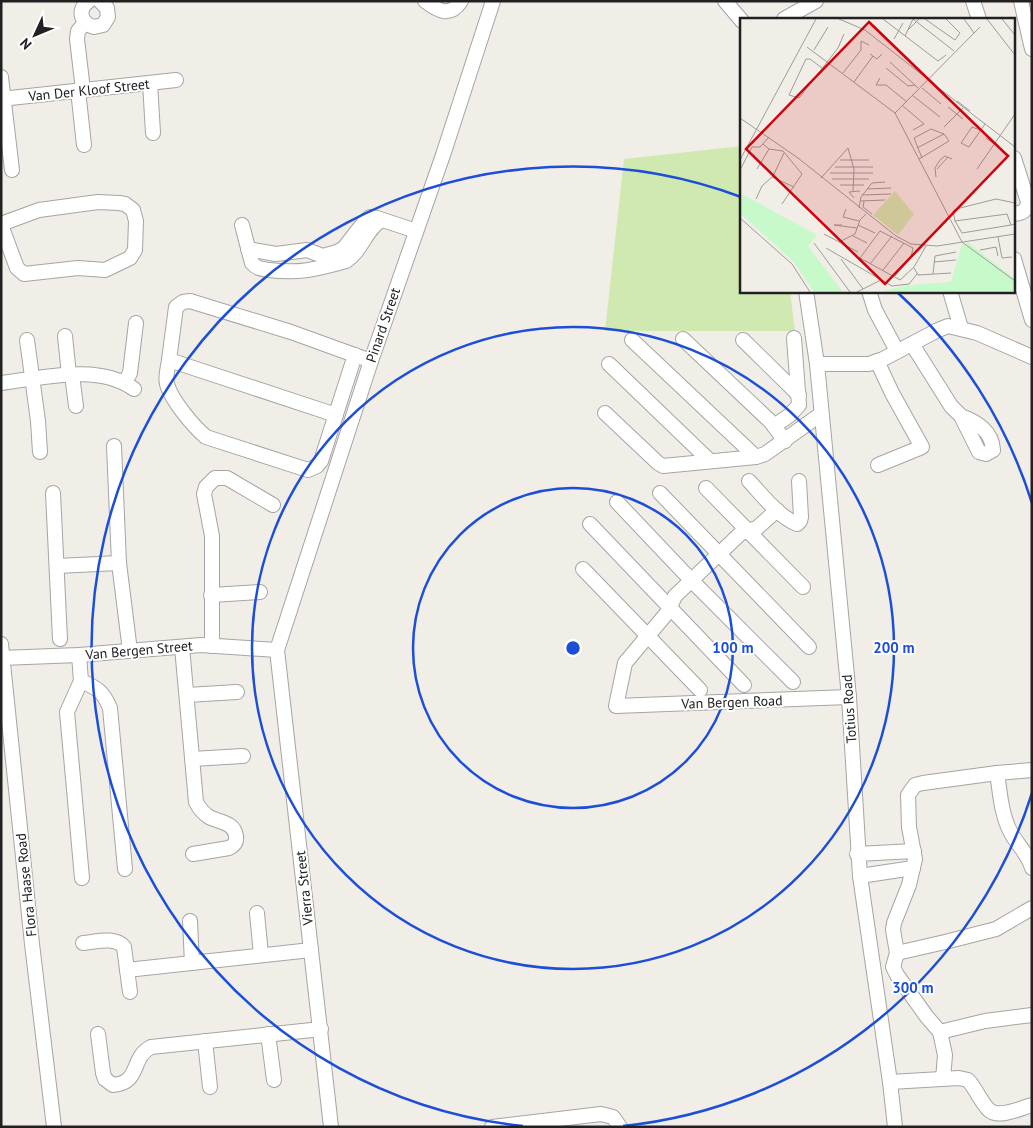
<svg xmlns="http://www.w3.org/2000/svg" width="1033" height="1128" font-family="'PT Sans',sans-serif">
	<rect width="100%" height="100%" fill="#f1eee8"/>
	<polygon fill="#cfe9b0" points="742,146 742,291 790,291 795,331 605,331 624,159"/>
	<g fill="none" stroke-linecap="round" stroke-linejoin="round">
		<defs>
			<g id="minor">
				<path d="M89,1C77,9 80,23 94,27L103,25L108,17L107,8L100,1"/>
				<path d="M425,1C438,11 450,18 461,1"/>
				<polyline points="725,1 742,21"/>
				<polyline points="973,1 979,19"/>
				<polyline points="1021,1 1032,49"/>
				<polyline points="784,19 816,1"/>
				<polyline points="1,77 12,170"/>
				<polyline points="150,83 153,133"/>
				<polyline points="78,90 84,145"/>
				<polyline points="83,90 77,39 78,31 85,23"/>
				<polyline points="1,99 176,80"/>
				<path d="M1014,158L1028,202C1027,211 1022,213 1014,214"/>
				<polyline points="1,224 39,210 98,202 119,203 125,204 133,210 136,221 135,250 130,258 105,270 78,268 24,274 17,268 1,225"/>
				<path d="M242,225L252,263C257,269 262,269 269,270C300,274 317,269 346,261C362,251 366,228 382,220"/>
				<polyline points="248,249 276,254 307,250 323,256 337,252 344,248 365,221 370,217 377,218 416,231"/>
				<polyline points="1014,259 1032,320"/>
				<polyline points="806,291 817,364 849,697 860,876 890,1082 895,1127"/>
				<polyline points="869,291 875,310 897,351"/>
				<polyline points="950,291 961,328"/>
				<polyline points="65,336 69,375"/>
				<polyline points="683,339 771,422 785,441"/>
				<polyline points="27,340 38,421 40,452"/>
				<polyline points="632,340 756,457"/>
				<polyline points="743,340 799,395"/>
				<path d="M912,344L951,406L961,416L979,452L986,454L993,450C992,431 977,422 961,416"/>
				<path d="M169,360C168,368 165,376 167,384C171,400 194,427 206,437L308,470L317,466L321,461L355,355"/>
				<polyline points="877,361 892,393 922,447 878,465"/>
				<polyline points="609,364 710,461"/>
				<polyline points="817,364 869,364 883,359 938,330 948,326 977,333 1032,357"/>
				<polyline points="72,375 76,406"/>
				<polyline points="125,382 130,373 136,323"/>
				<path d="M1,383C42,378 99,363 134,389"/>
				<polyline points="605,413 658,463 663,466 756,457 765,454 821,414"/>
				<polyline points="336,415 169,360 176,307 183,302 190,301 291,332 371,361"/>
				<polyline points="774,426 790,415 799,405 794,338"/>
				<polyline points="114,446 119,563 130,651"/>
				<path d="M749,481C763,496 778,516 797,524L800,521L801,517L799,481"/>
				<polyline points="706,488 803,587"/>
				<polyline points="53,493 60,639"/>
				<polyline points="660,493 809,647"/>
				<polyline points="617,502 691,580 793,682"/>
				<polyline points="777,510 757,528 741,533 675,596 667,613 625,663 616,706 849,697"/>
				<polyline points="590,524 744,685"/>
				<polyline points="57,566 119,563"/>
				<polyline points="583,569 700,690"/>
				<polyline points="211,595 260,592"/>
				<polyline points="1,644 32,944 54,1127"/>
				<polyline points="212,646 212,536 204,494 206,487 215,478 227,478 273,505"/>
				<path d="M182,647L196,802C199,808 203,813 209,817C219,822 234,822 236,836C237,843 234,845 229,848L193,854"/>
				<polyline points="79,655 81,681 67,712 82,878"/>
				<polyline points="1,658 79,655 201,645 277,650"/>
				<path d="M81,681C97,688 103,691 110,708L125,869"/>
				<polyline points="187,695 237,692"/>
				<polyline points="192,759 243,756"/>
				<path d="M997,773C1000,792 1001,813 1010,831C1017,845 1028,853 1032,868"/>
				<polyline points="857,854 914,851"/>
				<polyline points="860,876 913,868"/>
				<polyline points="257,913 261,955"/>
				<polyline points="190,921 192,963"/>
				<path d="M83,943C96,942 115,936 124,947L130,992"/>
				<polyline points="897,953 945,942 996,929 1032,908"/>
				<polyline points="127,970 311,950"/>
				<polyline points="940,1032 985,1021 1032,1015"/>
				<path d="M98,1034L103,1073L105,1079L113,1085C141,1083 130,1058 151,1047L321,1029"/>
				<polyline points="268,1034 274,1080"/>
				<polyline points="205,1041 210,1087"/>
				<polyline points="943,1079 945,1055 940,1032 927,1017 897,975 893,967 897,953 893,930 894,923 909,885 915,859 909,827 908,795 915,785 923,783 997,773 1032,770"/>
				<path d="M890,1082L959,1078L968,1080C976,1089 981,1102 989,1110C999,1119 1021,1108 1032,1105"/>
				<polyline points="331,1127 277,650 371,361 443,155 493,1"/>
				<polyline points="492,1127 601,1114 613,1117 620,1127"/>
			</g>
		</defs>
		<use href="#minor" stroke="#a5a5a5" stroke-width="16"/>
		<use href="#minor" stroke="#fff" stroke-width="14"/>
	</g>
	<g fill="none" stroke="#1d4ed8" stroke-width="2.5">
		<circle cx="573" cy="648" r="160"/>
		<circle cx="573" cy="648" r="321"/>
		<path d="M1032 793A481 481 0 0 1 623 1126M523 1126A481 481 0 1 1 741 197M898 293A481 481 0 0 1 1032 503"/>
	</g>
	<g text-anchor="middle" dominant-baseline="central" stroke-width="4" stroke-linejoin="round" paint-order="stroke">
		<g font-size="14" fill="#212121" stroke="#fff">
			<text transform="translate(89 90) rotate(-6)">Van Der Kloof Street</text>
			<text transform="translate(383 325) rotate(-71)">Pinard Street</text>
			<text transform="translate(139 650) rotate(-5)">Van Bergen Street</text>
			<text transform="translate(732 702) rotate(-2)">Van Bergen Road</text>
			<text transform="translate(849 709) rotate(-94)">Totius Road</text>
			<text transform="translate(26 885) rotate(-96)">Flora Haase Road</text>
			<text transform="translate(304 888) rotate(-96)">Vierra Street</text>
		</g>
	</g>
	<g transform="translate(740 18)">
		<rect width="275" height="275" fill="#f1eee8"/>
		<path d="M155,173L174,196L158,217L133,197Z" fill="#cfe9b0"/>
		<path d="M0,175L77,217L68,228L103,274H74L54,244L0,195ZM229,225L275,261V274H139L168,267L211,264L222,226Z" fill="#c8f9ca"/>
		<path fill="none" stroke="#9e9c98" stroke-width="1" d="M99,1L125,12L241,103M143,1L198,43L206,37M173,1L214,33M185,1L215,22L220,15L206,1M224,1L234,15M247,1L275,37M262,1L275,17M168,12L179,1M165,18L173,1M154,21L163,5M67,29L155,95L222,224L275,263M74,32L88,9M130,36L137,41L142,36M150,44L178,70M82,50L70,41H66L49,77L59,80L98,30L104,16M146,50L168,68L175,67M103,55L121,32V23L129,27M140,60L136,67H146L167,84M114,64L133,38M182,70L201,86M172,77L200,99M217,83L230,93M163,88L184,106L173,112M208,89L223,101M155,95L240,9M0,100L58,140L156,218L171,226L197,228L275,216M240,102L275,129M204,109L223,90M240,112L232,109L221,125L229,129L245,106M246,120L270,138M23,126L29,131L43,133L62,156L42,186M177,130L204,116L209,123L179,141M182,140L174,120L191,111L204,116M0,142L76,1M100,142H129M95,149H133M17,151L29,131M197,151L208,139M237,151L275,96M0,152L12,129H20L29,119M90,155H133M32,159L54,169M196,159L195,150L200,142L205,138L212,141M81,160L108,130L114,151L113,173M92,161H129M100,167H124M127,171L151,170M122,177L151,176M114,180L109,174L120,173M16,181L22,168L33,158L44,135M120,183L145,182M124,183L123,189L132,196M119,190L121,179L132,165L145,164M106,191L103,199L119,203M0,200L52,246L70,274M215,203L213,193L216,191L256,181L275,185M102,207H94L117,210M118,207L135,215M271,207L267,196L215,203L222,215L271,207L275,206M84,216L118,234M113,218L127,225M258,219L262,240L272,239M99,224L115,216L120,202L126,196M74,225L110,274M86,230L152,268L169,266L177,256M240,232L256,229L258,238M101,241L123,271M194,244L216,242M130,246L152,218M174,250L178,257L211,255M143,252L164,225M193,256L195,238L216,234M155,258L171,239L173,230L140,213L120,240L160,262L174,249L186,228M117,274L141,262"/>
		<path fill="#ce040d" fill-opacity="0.15" stroke="#ce040d" stroke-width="2.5" d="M129,4L268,138L145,266L6,131Z"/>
		<rect width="275" height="275" fill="none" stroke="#212121" stroke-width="2.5"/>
	</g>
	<circle cx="573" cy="648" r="8" fill="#1d4ed8" stroke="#fff" stroke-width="2.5"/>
	<g font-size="15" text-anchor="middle" font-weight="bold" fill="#1d4ed8" stroke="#fff" stroke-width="4" stroke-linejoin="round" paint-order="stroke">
		<text x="733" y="653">100 m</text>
		<text x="894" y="653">200 m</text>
		<text x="913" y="993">300 m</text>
	</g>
	<rect width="1033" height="1128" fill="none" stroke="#212121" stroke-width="5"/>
	<g transform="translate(35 35) rotate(226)" stroke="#ffffff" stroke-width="4" paint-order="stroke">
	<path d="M0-4L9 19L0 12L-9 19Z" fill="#212121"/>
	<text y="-8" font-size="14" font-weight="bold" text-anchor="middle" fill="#212121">N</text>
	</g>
</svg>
